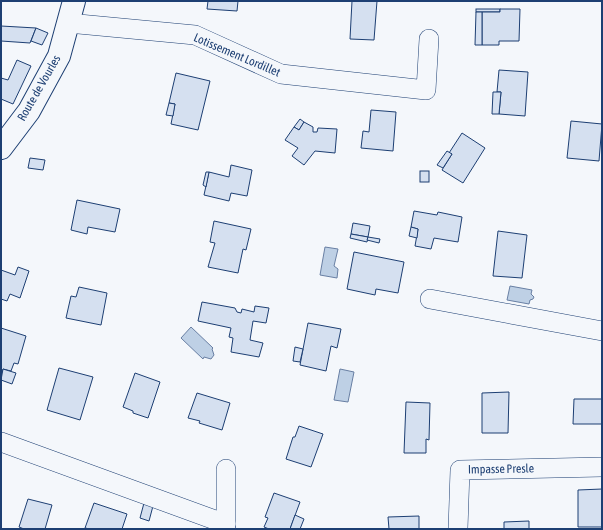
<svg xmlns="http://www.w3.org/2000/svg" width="603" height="530" font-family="'Asap Condensed',sans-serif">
	<rect width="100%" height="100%" fill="#f4f7fb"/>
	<g fill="#bed0e5" stroke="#687fa3">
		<polygon points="325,247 338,249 334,266 338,269 337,278 320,275"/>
		<polygon points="510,286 532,290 531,294 534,297 533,299 530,300 529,304 507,300"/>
		<polygon points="191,327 213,348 212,349 214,355 211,359 204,357 203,359 181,338"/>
		<polygon points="340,369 354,372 348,402 334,400"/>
	</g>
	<g fill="#d5e0f0" stroke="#1d3f73">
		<polygon points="208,1 238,1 237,11 207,9"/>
		<polygon points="352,1 377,1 374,40 350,39"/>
		<rect x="476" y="9" width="24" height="3"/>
		<polygon points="500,9 520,9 519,41 499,41 499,45 482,45 482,12 500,12"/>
		<polygon points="476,12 482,12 482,45 475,45"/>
		<polygon points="1,26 36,28 30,43 1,41"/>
		<polygon points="36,28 48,33 42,45 31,41"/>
		<polygon points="17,60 31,66 13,104 1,99 1,78 8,80"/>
		<polygon points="499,70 528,72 525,116 499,114 501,92 497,92"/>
		<polygon points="176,73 210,81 198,130 171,124 175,104 169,103"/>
		<polygon points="493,92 501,92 499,114 492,114"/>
		<polygon points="169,103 175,104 173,116 166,115"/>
		<polygon points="371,110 396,112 393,151 361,148 363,131 369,132"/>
		<polygon points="300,119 304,122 299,130 294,127"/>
		<polygon points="571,121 602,124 599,161 567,158"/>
		<polygon points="304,122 313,127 313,132 317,132 318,128 337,129 335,153 315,151 304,165 292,156 298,148 285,140 294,127 299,130"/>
		<polygon points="462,133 485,148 463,183 442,170 452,154 449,153"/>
		<polygon points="447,151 452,154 443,168 437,165"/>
		<polygon points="30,158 45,160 43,170 28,168"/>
		<polygon points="231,165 252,170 247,196 231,193 229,201 204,195 209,172 229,177"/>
		<rect x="420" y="171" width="9" height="11"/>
		<polygon points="206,172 209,172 206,187 203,185"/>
		<polygon points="77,200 120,209 115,232 88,227 87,234 71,230"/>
		<polygon points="414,211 437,215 438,212 462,217 458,242 434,238 431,249 415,246 418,229 411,227"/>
		<polygon points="214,221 251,229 246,250 243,249 238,273 208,267 215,243 210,242"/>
		<polygon points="353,223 370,226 368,237 351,234"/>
		<polygon points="411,227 418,229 417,238 409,236"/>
		<polygon points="498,231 527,235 522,278 493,276"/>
		<polygon points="351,234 368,237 367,242 350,238"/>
		<polygon points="368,237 380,239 379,243 367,240"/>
		<polygon points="354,252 404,262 398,293 376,289 375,295 347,289"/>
		<polygon points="18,267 29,271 20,298 10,294 7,301 1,299 1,270 15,275"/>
		<polygon points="79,287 107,293 101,325 66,318 71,296 76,297"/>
		<polygon points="202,302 235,308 237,312 241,313 242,309 254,312 255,306 269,308 266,323 253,321 250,340 263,343 259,357 231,352 233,338 229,337 231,328 198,321"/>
		<polygon points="308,323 341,329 337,348 331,346 326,371 300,365"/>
		<polygon points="1,328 26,336 18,364 14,363 11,371 3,369 1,376"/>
		<polygon points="295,347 303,349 300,362 293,361"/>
		<polygon points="59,368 93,377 80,420 47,410"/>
		<polygon points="3,369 16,373 12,384 1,380"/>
		<polygon points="135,373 160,382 148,418 133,413 133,411 123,407"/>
		<polygon points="509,392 508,433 482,433 482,393"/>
		<polygon points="197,393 230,403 222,430 199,423 200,421 188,418"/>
		<polygon points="574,399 602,399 602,424 573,424"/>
		<polygon points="406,402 430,403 429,440 426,439 426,453 404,453"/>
		<polygon points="299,426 323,434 311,467 286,459 293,437 295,437"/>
		<polygon points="602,489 602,527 578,527 578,490"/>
		<polygon points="274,493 300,502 290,529 269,529 264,527 268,518 265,517"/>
		<polygon points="28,499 52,505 45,529 24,529 19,527"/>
		<polygon points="94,503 127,514 122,529 90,529 85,528"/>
		<polygon points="144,503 153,506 149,521 140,518"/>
		<polygon points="295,515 304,519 300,529 290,529"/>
		<polygon points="419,516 419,529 389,529 388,517"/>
		<polygon points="529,521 529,529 504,529 504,522"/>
	</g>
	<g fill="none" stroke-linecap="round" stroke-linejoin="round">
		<defs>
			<g id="minor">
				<polyline points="68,23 195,35 281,74 426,90 429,39"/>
				<polyline points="430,299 602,331"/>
				<polyline points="1,442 226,524 225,529"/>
				<polyline points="226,524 226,469"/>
				<polyline points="458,529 460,470 602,467"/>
			</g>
			<polyline id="tertiary" points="1,148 29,111 59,56 74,1"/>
		</defs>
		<use href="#minor" stroke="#1d3f73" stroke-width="20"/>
		<use href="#tertiary" stroke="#1d3f73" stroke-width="24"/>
		<use href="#minor" stroke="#f4f7fb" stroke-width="19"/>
		<use href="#tertiary" stroke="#f4f7fb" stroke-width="22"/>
	</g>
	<g text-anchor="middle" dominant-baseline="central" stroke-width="3" stroke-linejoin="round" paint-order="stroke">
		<g font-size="12" fill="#1d3f73" stroke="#f4f7fb">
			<text transform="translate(237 55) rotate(23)">Lotissement Lordillet</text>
			<text transform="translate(39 88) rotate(-60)">Route de Vourles</text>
			<text transform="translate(501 469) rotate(-1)">Impasse Presle</text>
		</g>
	</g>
	<rect width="603" height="530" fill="none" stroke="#1d3f73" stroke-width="4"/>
</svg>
